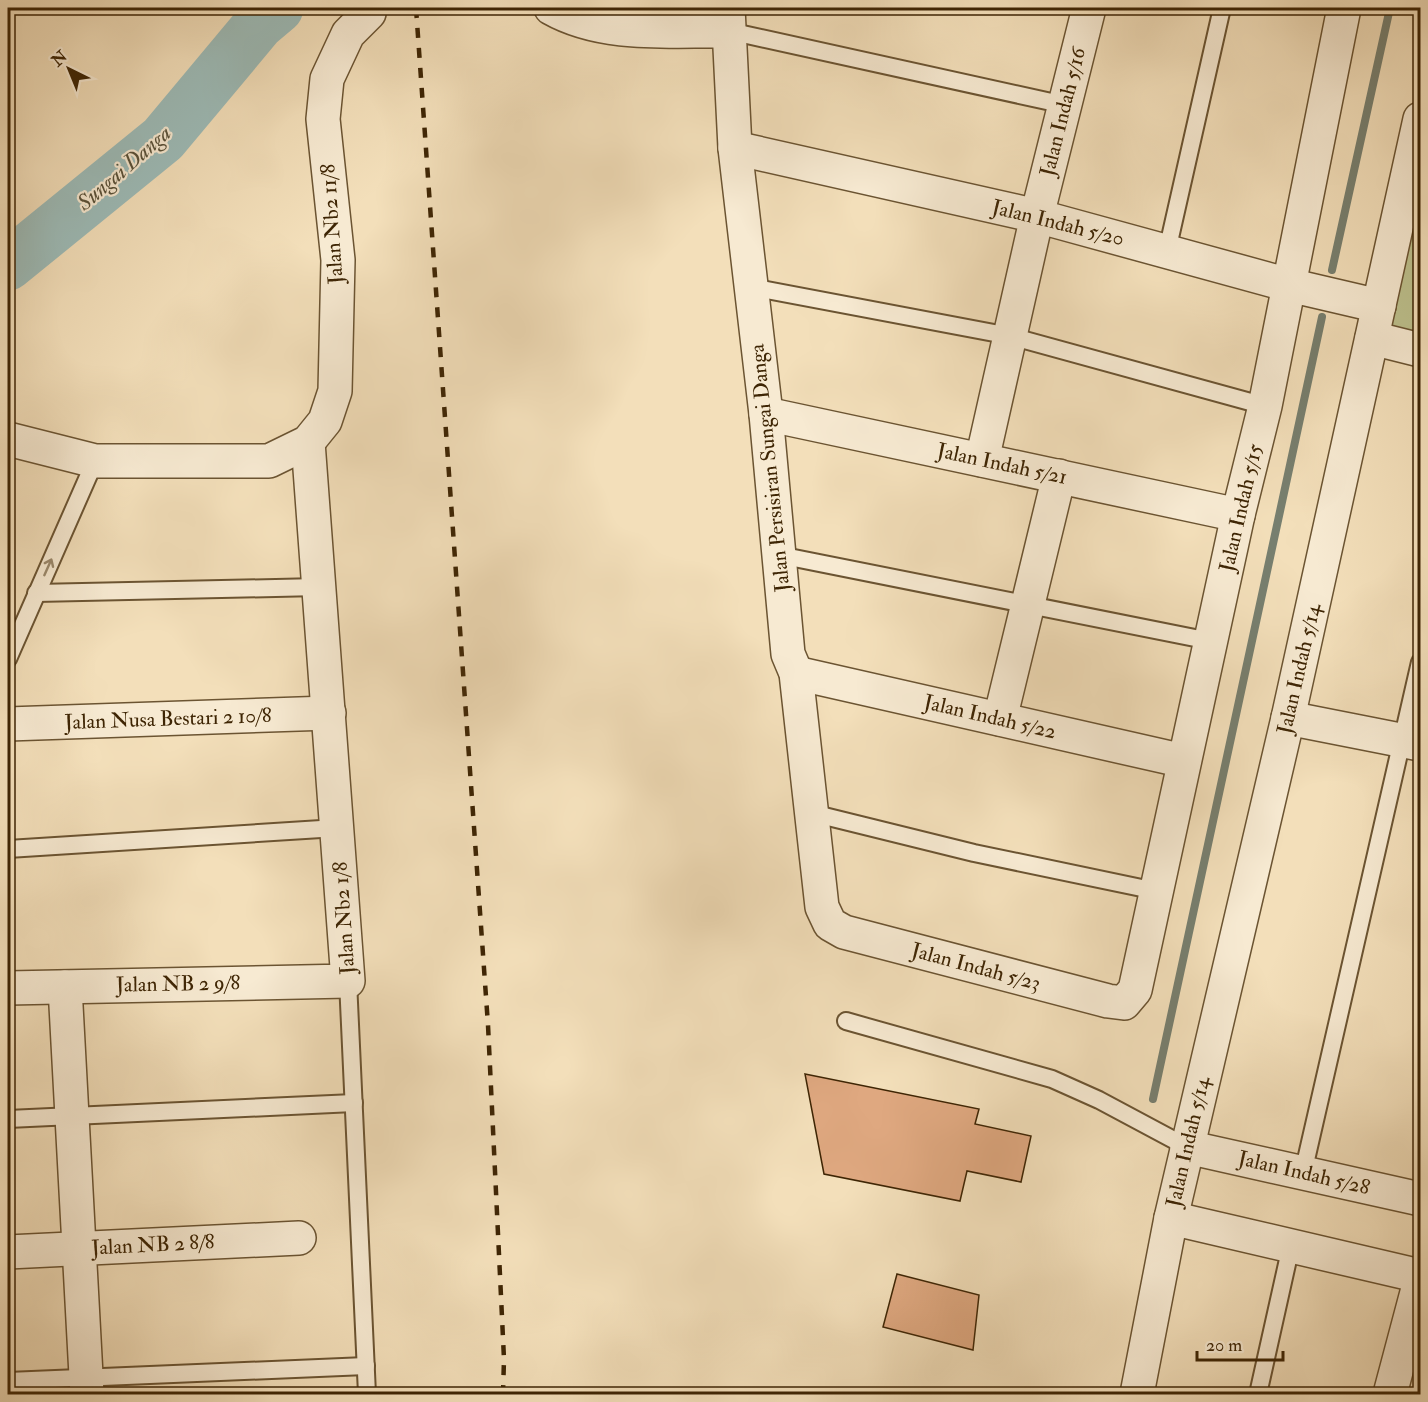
<svg xmlns="http://www.w3.org/2000/svg" width="1428" height="1402" font-family="'IM FELL Double Pica',serif">
	<rect width="100%" height="100%" fill="#f3dfba"/>
	<filter id="stains"><feTurbulence type="fractalNoise" baseFrequency=".00333" numOctaves="4"/><feColorMatrix values="0 0 0 0 .2 0 0 0 0 .09 0 0 0 0 .02 0 0 0 .5 -.17"/></filter>
	<radialGradient id="worn" r=".72"><stop offset=".6" stop-color="#630" stop-opacity="0"/><stop offset="1" stop-color="#630" stop-opacity=".3"/></radialGradient>
	<polygon fill="#bdc18e" stroke="#7e7349" stroke-width="1.5" points="1420,119 1420,349 1372,338"/>
	<g fill="none" stroke-linecap="round" stroke-linejoin="round">
		<g stroke="#777f6f" stroke-width="8">
			<polyline points="1332,270 1390,8"/>
			<polyline points="1153,1099 1322,317"/>
		</g>
		<polyline stroke="#9dbbb7" stroke-width="51" points="8,265 163,139 259,24 278,8"/>
	</g>
	<g fill="#dfa880" stroke="#3e2504" stroke-width="1.5">
		<polygon points="805,1074 979,1109 975,1124 1031,1136 1021,1182 967,1171 960,1201 824,1174"/>
		<polygon points="897,1274 979,1295 973,1350 883,1327"/>
	</g>
	<g fill="none" stroke-linecap="round" stroke-linejoin="round">
		<defs>
			<g id="lane">
				<polyline points="729,31 1065,105"/>
				<polyline points="1167,251 1222,8"/>
				<polyline points="751,287 1010,336 1265,406"/>
				<polyline points="779,555 1210,641"/>
				<polyline points="36,593 319,587"/>
				<polyline points="8,659 95,461"/>
				<polyline points="812,813 974,853 1156,891"/>
				<polyline points="8,849 337,828"/>
				<polyline points="348,981 367,1394"/>
				<polyline points="846,1021 1052,1079 1099,1100 1187,1147"/>
				<polyline points="8,1119 354,1103"/>
				<polyline points="1303,1173 1420,662"/>
				<polyline points="8,1381 366,1366"/>
				<polyline points="1258,1394 1291,1246"/>
			</g>
			<g id="street">
				<path d="M551,8C604,38 671,30 729,31"/>
				<polyline points="728,8 735,148 766,414 788,654 796,673 822,907 830,924 844,932 1108,1001 1124,1003 1135,990 1238,515 1265,406 1344,8"/>
				<polyline points="735,148 1037,216 1289,285 1379,306"/>
				<polyline points="1372,338 1420,350"/>
				<polyline points="766,414 1238,515"/>
				<polyline points="8,439 95,461 269,461 308,442 325,421 335,391 338,260 323,119 327,79 348,34 369,13"/>
				<polyline points="982,460 1037,216 1089,8"/>
				<polyline points="796,673 1184,761"/>
				<polyline points="1288,718 1420,744"/>
				<polyline points="1000,719 1059,476"/>
				<polyline points="8,724 329,713"/>
				<polyline points="65,987 87,1394"/>
				<polyline points="8,988 348,981 308,442"/>
				<polyline points="1187,1147 1420,1199"/>
				<polyline points="1171,1218 1420,1276"/>
				<polyline points="8,1252 299,1238"/>
				<polyline points="1137,1394 1171,1218 1288,718 1420,119"/>
				<polyline points="1390,1394 1420,1281"/>
			</g>
		</defs>
		<use href="#lane" stroke="#6b5432" stroke-width="20"/>
		<use href="#street" stroke="#6b5432" stroke-width="36"/>
		<use href="#lane" stroke="#f7ead2" stroke-width="16"/>
		<use href="#street" stroke="#f7ead2" stroke-width="33"/>
		<polyline stroke="#3e2504" stroke-width="4.5" stroke-dasharray="10 10" stroke-linecap="butt" points="416,8 488,1025 504,1359 503,1394"/>
	</g>
	<defs><path id="oneway-shaft" d="M-6 0H5M1.5-3L5.5 0L1.5 3" fill="none" stroke-width="1.6" stroke-linecap="round" stroke-linejoin="round" transform="scale(1.5)"/></defs>
	<use stroke="#9a886b" href="#oneway-shaft" transform="translate(48 567) rotate(-66)"/>
	<g text-anchor="middle" dominant-baseline="central" stroke-width="4.5" stroke-linejoin="round" paint-order="stroke">
		<g font-size="21" fill="#3e2504" stroke="#f7ead2">
			<text transform="translate(1063 112) rotate(-76)">Jalan Indah 5/16</text>
			<text transform="translate(1058 223) rotate(14)">Jalan Indah 5/20</text>
			<text transform="translate(332 224) rotate(-94)">Jalan Nb2 11/8</text>
			<text transform="translate(1002 464) rotate(12)">Jalan Indah 5/21</text>
			<text transform="translate(770 468) rotate(-96)">Jalan Persisiran Sungai Danga</text>
			<text transform="translate(1241 508) rotate(-77)">Jalan Indah 5/15</text>
			<text transform="translate(1299 669) rotate(-77)">Jalan Indah 5/14</text>
			<text transform="translate(990 717) rotate(13)">Jalan Indah 5/22</text>
			<text transform="translate(168 719) rotate(-2)">Jalan Nusa Bestari 2 10/8</text>
			<text transform="translate(344 918) rotate(-94)">Jalan Nb2 1/8</text>
			<text transform="translate(976 967) rotate(15)">Jalan Indah 5/23</text>
			<text transform="translate(178 984) rotate(-1)">Jalan NB 2 9/8</text>
			<text transform="translate(1188 1142) rotate(-77)">Jalan Indah 5/14</text>
			<text transform="translate(1304 1173) rotate(13)">Jalan Indah 5/28</text>
			<text transform="translate(153 1245) rotate(-3)">Jalan NB 2 8/8</text>
		</g>
		<g font-size="22" font-style="italic" fill="#5a523a" stroke="#f7ead2">
			<text transform="translate(124 168) rotate(-41)">Sungai Danga</text>
		</g>
	</g>
	<rect width="1428" height="1402" fill="none" stroke="#f3dfba" stroke-width="30"/>
	<rect x="9" y="9" width="1410" height="1384" fill="none" stroke="#3e2504" stroke-width="3"/>
	<rect x="15" y="15" width="1398" height="1372" fill="none" stroke="#3e2504" stroke-width="1.5"/>
	<g transform="translate(69 69) rotate(317)" stroke="#f7ead2" stroke-width="4.5" paint-order="stroke">
	<path d="M0-4.5L10 22L0 15L-10 22Z" fill="#3e2504"/>
	<text y="-9" font-size="16" font-weight="bold" text-anchor="middle" fill="#3e2504">N</text>
	</g>
	<path d="M1197 1351v9h86v-9" fill="none" stroke="#3e2504" stroke-width="3"/>
	<text x="1206" y="1351" font-size="18" fill="#3e2504" stroke="#f7ead2" stroke-width="4.5" paint-order="stroke">20 m</text>
	<rect width="100%" height="100%" filter="url(#stains)"/>
	<rect width="100%" height="100%" fill="url(#worn)"/>
</svg>
